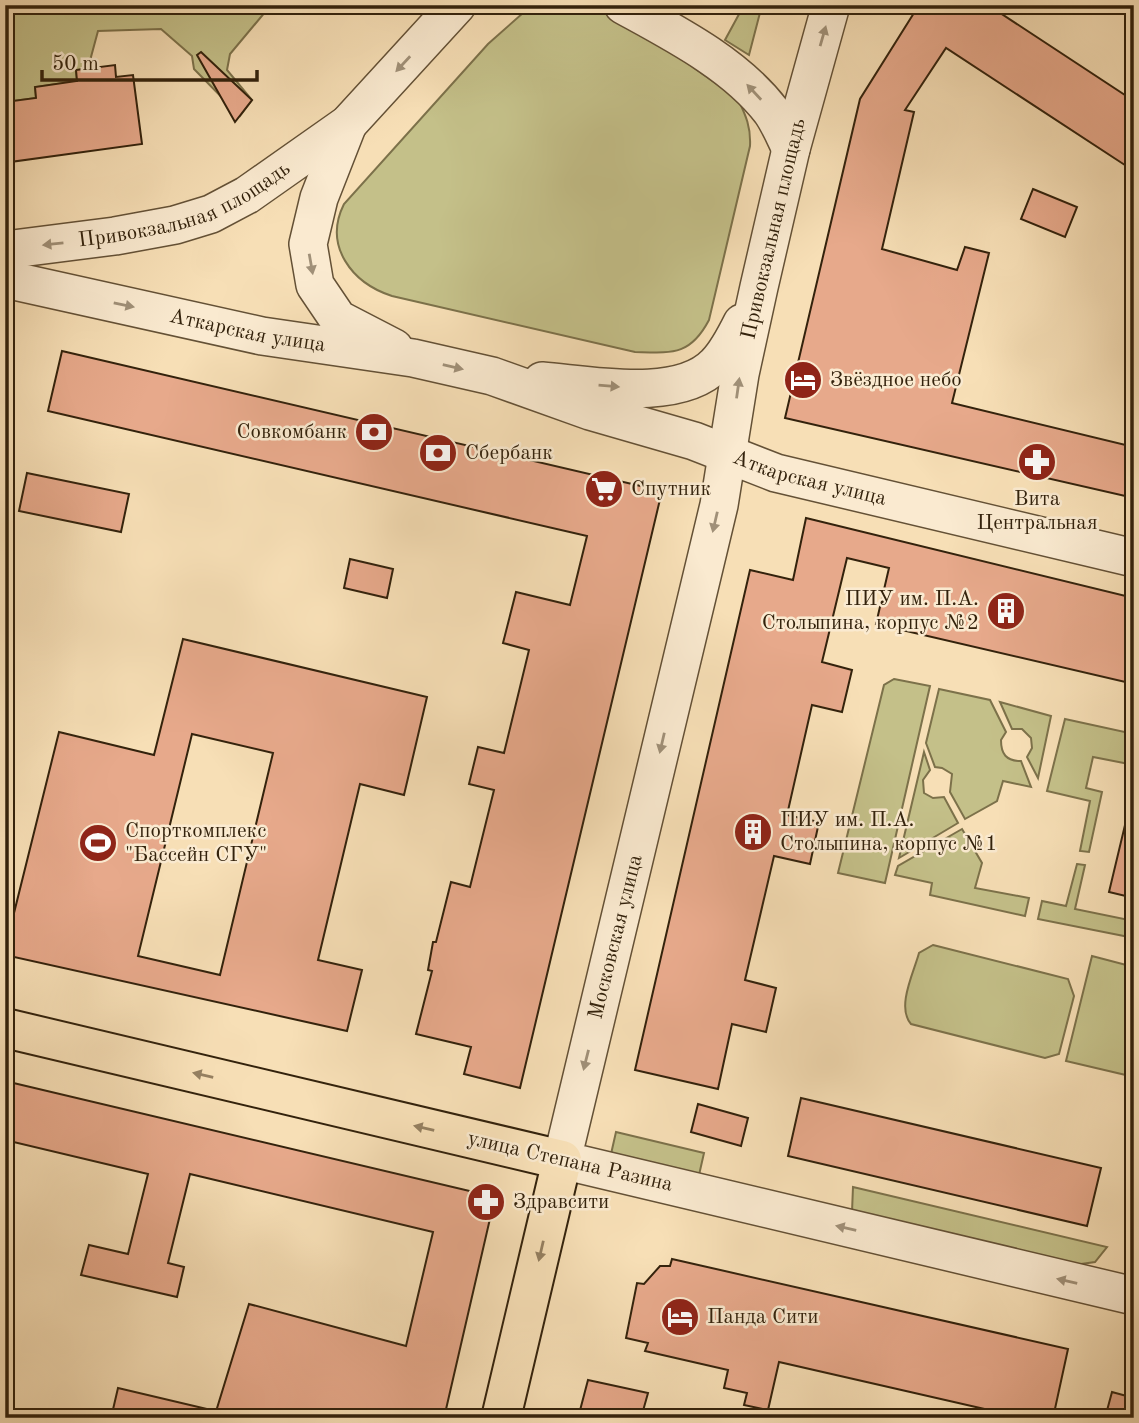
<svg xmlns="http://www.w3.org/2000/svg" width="1139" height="1423" font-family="'Old Standard TT',serif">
	<rect width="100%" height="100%" fill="#f7dfb6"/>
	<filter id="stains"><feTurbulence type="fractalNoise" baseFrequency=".00286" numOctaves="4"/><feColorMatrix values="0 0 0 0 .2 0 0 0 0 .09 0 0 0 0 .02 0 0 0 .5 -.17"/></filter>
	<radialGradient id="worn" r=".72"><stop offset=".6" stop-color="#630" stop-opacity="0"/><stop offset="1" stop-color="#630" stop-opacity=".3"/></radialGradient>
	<g fill="#c4c089" stroke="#7c714a" stroke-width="2">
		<polygon points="5,5 271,5 230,54 227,70 252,100 240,116 194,69 192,56 161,29 98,31 88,68 76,70 77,81 35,87 36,98 5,102"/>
		<path d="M532,5H605L738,99C746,116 751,127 750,146L709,320C690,356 672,353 635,352L392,296C352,283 323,246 344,204L488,44Z"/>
		<polygon points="744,5 762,5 749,55 725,40"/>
		<polygon points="894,679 930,686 885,883 838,873 884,685"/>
		<path d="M939,689L990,700L1006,732L1001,740C1001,754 1006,761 1021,761L1031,787L1003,781L997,801L965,819L950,792L952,774L942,768L935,767L926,743Z"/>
		<polygon points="1000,702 1051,716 1038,778 1027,757 1032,748 1031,738 1022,729 1012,729"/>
		<polygon points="1065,719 1134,734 1134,765 1093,757 1086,788 1102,792 1089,852 1080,851 1090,801 1047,791"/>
		<polygon points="924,752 930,770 923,780 924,793 933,798 944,797 958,823 899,858"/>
		<polygon points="962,829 982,863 975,888 1029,898 1025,916 930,895 932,883 895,875 898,866"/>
		<polygon points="1077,864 1085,865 1075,909 1134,921 1134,938 1038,919 1042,901 1066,906"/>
		<path d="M933,945L1068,979L1074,996L1059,1054L1045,1058L911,1024C896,1007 914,972 919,953Z"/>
		<polygon points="1092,956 1134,967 1134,1060 1130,1076 1066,1061"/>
		<polygon points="616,1132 704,1153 699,1175 611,1154"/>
		<polygon points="853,1187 1107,1247 1095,1262 1074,1265 852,1212"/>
	</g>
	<g fill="#e7a98b" stroke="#33220c" stroke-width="2" fill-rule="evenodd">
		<polygon points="919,5 988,5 1134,101 1134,171 946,48 905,110 914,112 882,249 957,270 965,247 989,253 952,403 1134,447 1134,498 785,418 860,99"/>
		<polygon points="201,52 252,100 235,122 197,55"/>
		<polygon points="115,65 116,77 133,75 142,144 10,162 5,102 36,98 35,87 77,81 76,70"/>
		<polygon points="1033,189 1077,207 1065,237 1021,219"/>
		<polygon points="62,351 662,491 520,1088 464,1074 471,1047 416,1034 432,971 428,970 433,942 436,942 451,882 470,887 494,790 469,784 478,747 504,753 529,650 503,643 516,592 570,605 587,536 48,411"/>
		<polygon points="27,473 129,494 121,532 19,511"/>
		<polygon points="806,518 1134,598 1134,684 876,624 889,568 847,558 822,662 852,670 842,712 812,705 787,815 819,822 810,864 774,856 745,980 776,988 766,1032 732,1024 718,1089 635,1070 750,570 793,580"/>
		<polygon points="350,559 393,569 387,598 344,588"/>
		<path d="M183,639L427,697L404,795L360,784L318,960L362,970L347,1031L5,955V928L10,929L59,732L154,755ZM192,734L273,753L220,975L138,956Z"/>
		<polygon points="1125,825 1134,826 1134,898 1109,892"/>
		<polygon points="5,1081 495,1197 444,1418 214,1418 249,1304 406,1346 433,1232 190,1174 168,1263 184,1267 177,1297 81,1275 89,1245 128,1254 148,1174 5,1140"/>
		<polygon points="801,1098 1101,1168 1087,1226 788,1156"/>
		<polygon points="698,1104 748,1118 741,1146 691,1132"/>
		<polygon points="672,1259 1068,1349 1053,1418 987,1418 989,1410 779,1362 768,1410 744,1405 747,1393 724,1388 728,1370 645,1351 648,1343 626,1338 637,1283 644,1284 660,1266 670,1266"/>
		<polygon points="588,1380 648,1393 641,1418 578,1418"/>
		<polygon points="118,1388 207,1409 206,1418 111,1418"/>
		<polygon points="1112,1392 1134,1398 1134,1418 1105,1418"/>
	</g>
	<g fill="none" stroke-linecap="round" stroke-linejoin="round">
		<defs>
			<g id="minor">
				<path d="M623,5C674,33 735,64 771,111C779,122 785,137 791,149"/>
				<polyline points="831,5 791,149 759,287 740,374 719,505 562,1160 1134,1296"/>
				<polyline points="348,124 319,198 308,244 315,285 338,319 394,348"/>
				<path id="s1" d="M5,250L115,236L175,225L211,214L247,195L348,124L457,5"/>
				<path id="s2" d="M5,279L262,336L413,358L492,376L590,411L694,441L776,473L1134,558"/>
				<path d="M542,381C591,385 679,403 716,364C727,353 735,337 742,323"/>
			</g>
			<polyline id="major" points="5,1028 562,1160 501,1418"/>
		</defs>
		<use href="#minor" stroke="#645136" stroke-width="40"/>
		<use href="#major" stroke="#33220c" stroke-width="42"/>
		<use href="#minor" stroke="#faead0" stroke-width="37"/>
		<use href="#major" stroke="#f7dfb6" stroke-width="38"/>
	</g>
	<defs><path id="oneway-solid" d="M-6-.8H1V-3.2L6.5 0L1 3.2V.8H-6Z" transform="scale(1.75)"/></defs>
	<g fill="#a09078">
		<use href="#oneway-solid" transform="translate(823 36) rotate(-74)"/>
		<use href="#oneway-solid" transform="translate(403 64) rotate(133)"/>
		<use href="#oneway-solid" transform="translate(754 92) rotate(-133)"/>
		<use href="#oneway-solid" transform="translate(53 244) rotate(174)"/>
		<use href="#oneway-solid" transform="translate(311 264) rotate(80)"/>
		<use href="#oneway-solid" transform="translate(124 305) rotate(12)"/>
		<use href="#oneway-solid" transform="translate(453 367) rotate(13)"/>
		<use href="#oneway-solid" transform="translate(609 386) rotate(5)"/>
		<use href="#oneway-solid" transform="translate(738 388) rotate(-82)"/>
		<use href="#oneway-solid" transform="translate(715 522) rotate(103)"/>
		<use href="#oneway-solid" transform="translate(662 743) rotate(103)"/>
		<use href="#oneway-solid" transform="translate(586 1060) rotate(104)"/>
		<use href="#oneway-solid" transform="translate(846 1228) rotate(-167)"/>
		<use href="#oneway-solid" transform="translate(1067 1281) rotate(-167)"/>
	</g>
	<g fill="#958061">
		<use href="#oneway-solid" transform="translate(203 1075) rotate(-167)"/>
		<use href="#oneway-solid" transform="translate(424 1128) rotate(-167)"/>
		<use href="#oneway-solid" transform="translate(541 1251) rotate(103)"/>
	</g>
	<defs>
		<symbol id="hotel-disc" viewBox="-11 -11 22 22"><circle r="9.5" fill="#8f2418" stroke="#faead0"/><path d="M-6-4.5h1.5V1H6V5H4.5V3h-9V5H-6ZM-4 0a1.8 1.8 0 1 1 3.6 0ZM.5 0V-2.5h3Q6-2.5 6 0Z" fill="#fff"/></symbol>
		<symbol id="bank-disc" viewBox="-11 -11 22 22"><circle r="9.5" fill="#8f2418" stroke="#faead0"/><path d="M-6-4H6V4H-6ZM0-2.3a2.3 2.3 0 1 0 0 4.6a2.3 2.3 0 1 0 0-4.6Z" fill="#fff"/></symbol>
		<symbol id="pharmacy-disc" viewBox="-11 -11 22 22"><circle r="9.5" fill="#8f2418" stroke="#faead0"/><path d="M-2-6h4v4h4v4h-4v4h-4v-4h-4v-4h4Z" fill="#fff"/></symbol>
		<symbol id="supermarket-disc" viewBox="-11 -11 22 22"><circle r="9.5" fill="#8f2418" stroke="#faead0"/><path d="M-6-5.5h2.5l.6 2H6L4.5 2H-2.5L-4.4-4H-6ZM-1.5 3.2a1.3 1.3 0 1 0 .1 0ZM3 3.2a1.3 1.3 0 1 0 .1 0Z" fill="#fff"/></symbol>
		<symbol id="building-disc" viewBox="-11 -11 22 22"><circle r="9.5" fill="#8f2418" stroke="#faead0"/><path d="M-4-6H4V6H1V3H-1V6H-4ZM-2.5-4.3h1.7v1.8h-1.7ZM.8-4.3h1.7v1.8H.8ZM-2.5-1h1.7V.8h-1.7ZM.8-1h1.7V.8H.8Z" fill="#fff"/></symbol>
		<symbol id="stadium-disc" viewBox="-11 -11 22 22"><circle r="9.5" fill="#8f2418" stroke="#faead0"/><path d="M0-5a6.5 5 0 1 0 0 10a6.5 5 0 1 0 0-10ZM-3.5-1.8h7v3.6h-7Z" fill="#fff"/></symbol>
	</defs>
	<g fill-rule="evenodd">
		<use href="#hotel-disc" x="781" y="358" width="44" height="44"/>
		<use href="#bank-disc" x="352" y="410" width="44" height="44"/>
		<use href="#bank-disc" x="416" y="431" width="44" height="44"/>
		<use href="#pharmacy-disc" x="1015" y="440" width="44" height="44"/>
		<use href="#supermarket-disc" x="582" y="467" width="44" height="44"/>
		<use href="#building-disc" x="984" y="589" width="44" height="44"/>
		<use href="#building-disc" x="731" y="810" width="44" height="44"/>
		<use href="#stadium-disc" x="76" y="821" width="44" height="44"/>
		<use href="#pharmacy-disc" x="464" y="1180" width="44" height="44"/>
		<use href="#hotel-disc" x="658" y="1295" width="44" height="44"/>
	</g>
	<g text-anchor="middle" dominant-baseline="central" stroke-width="5" stroke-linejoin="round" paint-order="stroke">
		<g font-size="21" fill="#33220c" stroke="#faead0">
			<text stroke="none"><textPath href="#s1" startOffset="187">Привокзальная площадь</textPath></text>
			<text transform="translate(774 229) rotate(-77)">Привокзальная площадь</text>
			<text stroke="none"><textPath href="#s2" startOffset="248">Аткарская улица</textPath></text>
			<text stroke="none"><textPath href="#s2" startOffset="831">Аткарская улица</textPath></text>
			<text transform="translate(616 937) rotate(-76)">Московская улица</text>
			<text transform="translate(570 1162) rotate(13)">улица Степана Разина</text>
		</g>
		<g font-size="21" fill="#33220c" stroke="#faead0" text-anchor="start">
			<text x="830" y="380">Звёздное небо</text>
			<text x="347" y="432" text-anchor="end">Совкомбанк</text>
			<text x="465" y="453">Сбербанк</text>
			<text x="631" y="489">Спутник</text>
			<text x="1037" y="499" text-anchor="middle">Вита<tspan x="1037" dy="24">Центральная</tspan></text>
			<text x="979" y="599" text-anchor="end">ПИУ им. П.А.<tspan x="979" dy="24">Столыпина, корпус №2</tspan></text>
			<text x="780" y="820">ПИУ им. П.А.<tspan x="780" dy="24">Столыпина, корпус №1</tspan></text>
			<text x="125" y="831">Спорткомплекс<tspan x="125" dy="24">"Бассейн СГУ"</tspan></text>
			<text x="513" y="1202">Здравсити</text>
			<text x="707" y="1317">Панда Сити</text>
		</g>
	</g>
	<rect width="1139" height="1423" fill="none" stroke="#f7dfb6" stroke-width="28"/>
	<rect x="7" y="7" width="1125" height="1409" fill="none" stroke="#33220c" stroke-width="3.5"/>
	<rect x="14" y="14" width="1111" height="1395" fill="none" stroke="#33220c" stroke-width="2"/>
	<path d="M42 70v10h215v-10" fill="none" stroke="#33220c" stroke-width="3.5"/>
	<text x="52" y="70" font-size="21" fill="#33220c" stroke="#faead0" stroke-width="5" paint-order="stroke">50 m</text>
	<rect width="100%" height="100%" filter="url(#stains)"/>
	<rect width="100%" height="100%" fill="url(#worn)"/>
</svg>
